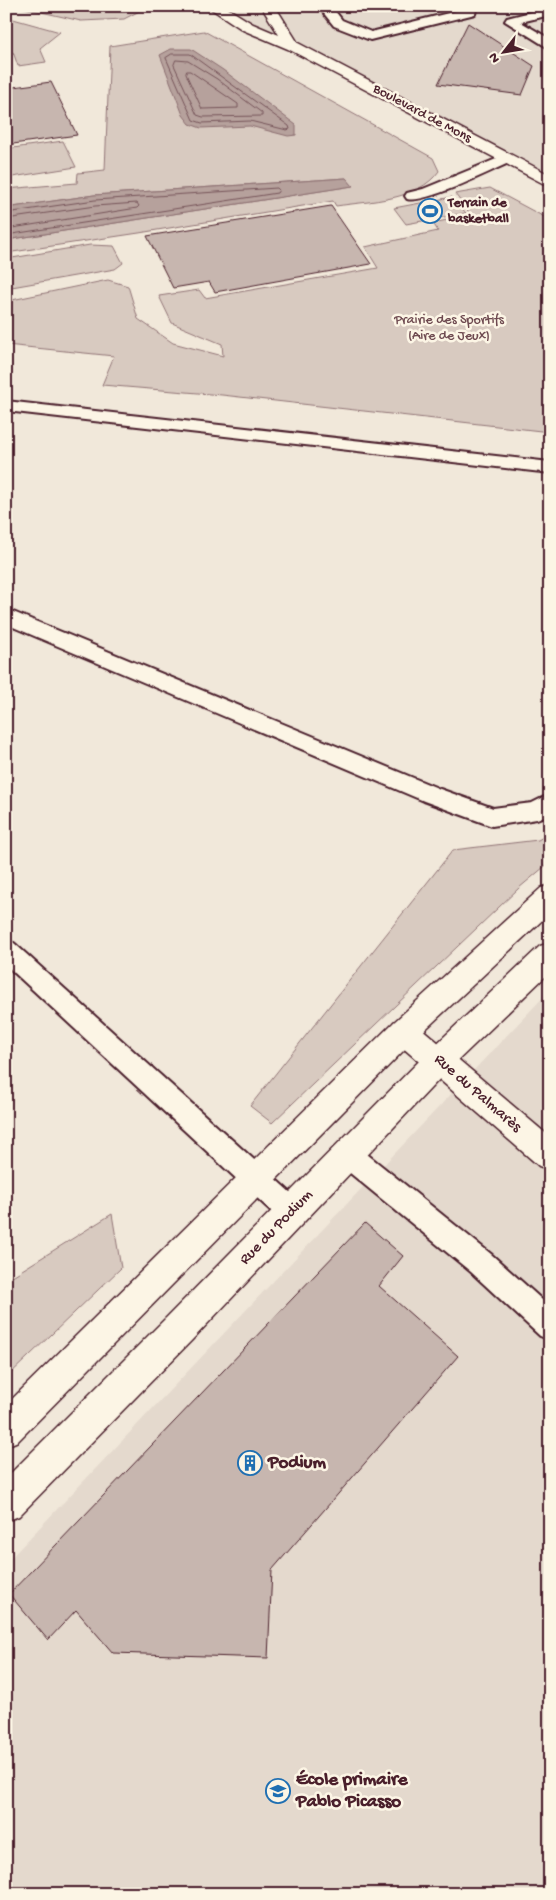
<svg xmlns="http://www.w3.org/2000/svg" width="556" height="1900" font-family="'Gochi Hand',sans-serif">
	<rect width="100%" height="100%" fill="#f1e8da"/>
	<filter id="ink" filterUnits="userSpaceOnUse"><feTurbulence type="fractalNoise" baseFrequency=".02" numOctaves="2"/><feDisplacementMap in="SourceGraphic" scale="10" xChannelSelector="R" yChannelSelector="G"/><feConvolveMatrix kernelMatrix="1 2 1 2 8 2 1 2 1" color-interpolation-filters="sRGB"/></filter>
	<g filter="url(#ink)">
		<g fill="#e4d9cd">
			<polygon points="228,6 550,6 550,184 232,11"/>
			<polygon points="550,990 550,1894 6,1894 6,1563"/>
		</g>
		<g fill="#d8cac0" stroke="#917476">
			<polygon points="15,6 149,6 124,19 81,21"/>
			<polygon points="6,17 60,32 40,48 46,62 18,66 13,52 6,53"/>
			<path d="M204,31L433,158L439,171C418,201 369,201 336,206L333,201L139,233L6,253V240L352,186L346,178L94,195L6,208V189L77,183L78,173L105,170L110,46Z"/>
			<polygon points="63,141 76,167 6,178 6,149"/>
			<polygon points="490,188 550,220 550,432 222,395 102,385 114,356 6,345 7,301 108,280 128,286 138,319 173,343 223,356 222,344 172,323 159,296 199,290 205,298 378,268 365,247 438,231 433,223 471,215 455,194"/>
			<polygon points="452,197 466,213 406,224 394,208"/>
			<polygon points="90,245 114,246 123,263 115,269 6,288 6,259"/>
			<polygon points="550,833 550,862 519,888 272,1123 250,1106 453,850 538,840"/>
			<polygon points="112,1214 121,1268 6,1378 6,1280"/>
		</g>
		<g fill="#b6a19c" stroke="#8b6d6f">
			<polygon points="171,49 191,49 223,70 296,125 296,135 288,136 250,126 201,128 190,124 183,115 160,55"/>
			<polygon points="346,178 353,186 6,240 6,208 94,195"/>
		</g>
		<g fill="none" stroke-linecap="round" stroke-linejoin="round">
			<g stroke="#755358" stroke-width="1">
				<polygon points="172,54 190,54 289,126 290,129 287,130 250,121 202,123 193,120 166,58"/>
				<polygon points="176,60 188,61 217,79 262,113 262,116 203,117 197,115 174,65"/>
				<polygon points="187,71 190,71 238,104 238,108 202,109 186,74"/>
				<polyline points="6,213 95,200 277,188 279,190 277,193 6,235"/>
				<polyline points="6,219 95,206 137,203 139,206 137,208 6,229"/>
			</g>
		</g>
		<g fill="#c7b6af" stroke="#4a1f2b">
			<polygon points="468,23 534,66 522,95 438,84"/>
			<polygon points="51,82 77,135 6,145 6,88"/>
			<polygon points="331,206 371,264 215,292 209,282 173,288 147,236"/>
			<polygon points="365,1223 403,1256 379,1286 458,1356 272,1570 268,1658 113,1653 76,1610 48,1640 9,1594"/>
		</g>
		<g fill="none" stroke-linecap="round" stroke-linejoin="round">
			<defs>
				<g id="lane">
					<polygon points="318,6 331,6 342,20 371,32 465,9 465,6 477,6 475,14 370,40 334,26"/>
					<polygon points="550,7 550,15 521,22 550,39 550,49 505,21 507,18"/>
					<path d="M506,155L513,159L511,162C490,171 426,204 407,199L405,196L407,193L423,189Z"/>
					<polygon points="6,401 550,462 550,473 6,411"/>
					<polygon points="6,609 440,789 493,808 532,803 550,794 550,814 537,819 492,826 424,801 6,624"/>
					<polygon points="6,940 14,943 302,1203 306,1212 302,1221 292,1225 282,1221 6,965"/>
					<polygon points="348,1143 357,1146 491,1254 550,1307 550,1340 540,1336 471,1272 339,1164 335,1155 339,1146"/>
				</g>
				<polygon id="street" points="404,1019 414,1022 550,1137 550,1170 539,1166 394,1040 390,1031 394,1022"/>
				<g id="secondary">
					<polygon points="207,6 224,6 253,24 279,35 261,6 275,6 298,43 550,175 550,187 288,49 243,30"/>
					<polygon points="550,885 550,913 414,1040 18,1441 6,1446 6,1405 394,1022 541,888"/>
					<polygon points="550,943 550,972 449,1069 192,1340 19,1516 6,1521 6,1478 168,1316 429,1051 540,946"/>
				</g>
			</defs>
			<use href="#lane" stroke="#4a1f2b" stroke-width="4"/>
			<use href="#street" stroke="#4a1f2b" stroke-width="3"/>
			<use href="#secondary" stroke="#4a1f2b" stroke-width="3"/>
			<use href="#lane" fill="#fcf5e5" fill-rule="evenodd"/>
			<use href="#street" fill="#fcf5e5" fill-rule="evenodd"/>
			<use href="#secondary" fill="#fcf5e5" fill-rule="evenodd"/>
		</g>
	</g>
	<defs>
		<symbol id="stadium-ring" viewBox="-11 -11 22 22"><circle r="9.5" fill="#fcf5e5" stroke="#1f6fb2" stroke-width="1.5"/><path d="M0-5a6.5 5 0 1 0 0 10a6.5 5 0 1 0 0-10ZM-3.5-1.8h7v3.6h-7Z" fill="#1f6fb2"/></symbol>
		<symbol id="building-ring" viewBox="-11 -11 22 22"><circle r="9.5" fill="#fcf5e5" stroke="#1f6fb2" stroke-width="1.5"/><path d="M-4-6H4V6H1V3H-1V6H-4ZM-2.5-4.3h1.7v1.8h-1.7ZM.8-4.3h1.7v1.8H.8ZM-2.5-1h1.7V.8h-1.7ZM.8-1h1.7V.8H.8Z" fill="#1f6fb2"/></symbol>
		<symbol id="school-ring" viewBox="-11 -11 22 22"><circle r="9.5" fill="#fcf5e5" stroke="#1f6fb2" stroke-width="1.5"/><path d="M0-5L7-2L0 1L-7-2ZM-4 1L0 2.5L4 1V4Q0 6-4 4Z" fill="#1f6fb2"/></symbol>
	</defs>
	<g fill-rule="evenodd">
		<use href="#stadium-ring" x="416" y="197" width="28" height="28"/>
		<use href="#building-ring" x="236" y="1449" width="28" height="28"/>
		<use href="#school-ring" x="264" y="1777" width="28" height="28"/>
	</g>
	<g text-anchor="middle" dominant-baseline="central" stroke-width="5" stroke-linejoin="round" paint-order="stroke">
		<g font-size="14" fill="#4a1f2b" stroke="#fcf5e5">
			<text transform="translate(422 114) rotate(28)">Boulevard de Mons</text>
		</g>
		<g font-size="14" font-weight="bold" fill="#4a1f2b" stroke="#fcf5e5" text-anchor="start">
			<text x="448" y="203">Terrain de<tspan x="448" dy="16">basketball</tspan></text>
		</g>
		<g font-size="14" fill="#6e4a50" stroke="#fcf5e5">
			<text x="449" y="320">Prairie des Sportifs<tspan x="449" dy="16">(Aire de Jeux)</tspan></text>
		</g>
		<g font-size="16" fill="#4a1f2b" stroke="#fcf5e5">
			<text transform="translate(477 1094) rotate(41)">Rue du Palmarès</text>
			<text transform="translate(277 1228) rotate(-46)">Rue du Podium</text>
		</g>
		<g font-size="19" font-weight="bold" fill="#4a1f2b" stroke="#fcf5e5" text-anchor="start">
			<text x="268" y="1463">Podium</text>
			<text x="296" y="1780">École primaire<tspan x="296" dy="22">Pablo Picasso</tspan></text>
		</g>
	</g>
	<rect width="556" height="1900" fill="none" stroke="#fcf5e5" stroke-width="25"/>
	<rect x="12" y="12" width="531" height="1875" fill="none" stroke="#4a1f2b" stroke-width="2" filter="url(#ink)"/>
	<g transform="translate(504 52) rotate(239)" stroke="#fcf5e5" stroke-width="4" paint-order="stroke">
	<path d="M0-4L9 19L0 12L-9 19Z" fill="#4a1f2b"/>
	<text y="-8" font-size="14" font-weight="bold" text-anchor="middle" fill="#4a1f2b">N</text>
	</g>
</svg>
